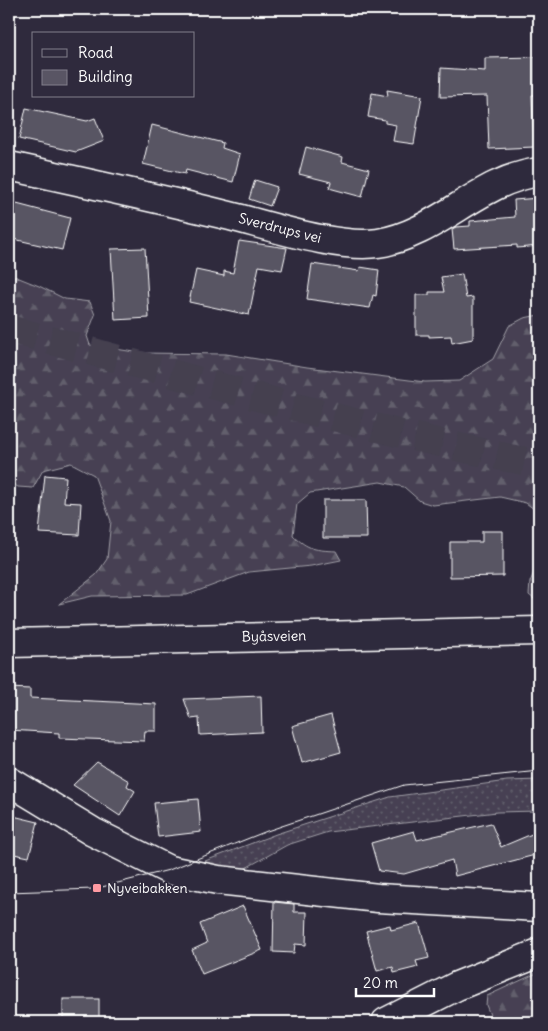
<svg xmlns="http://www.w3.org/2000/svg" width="548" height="1031" font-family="Delius,sans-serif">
	<defs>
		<pattern id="grass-dots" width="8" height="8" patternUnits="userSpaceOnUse" patternTransform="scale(1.25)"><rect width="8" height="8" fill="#464152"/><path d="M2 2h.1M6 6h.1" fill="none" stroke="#625e6c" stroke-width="1.8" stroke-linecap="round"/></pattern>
		<pattern id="forest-firs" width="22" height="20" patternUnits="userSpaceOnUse" patternTransform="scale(1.25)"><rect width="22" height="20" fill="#464152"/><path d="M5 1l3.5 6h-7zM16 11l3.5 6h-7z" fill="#625e6c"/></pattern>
	</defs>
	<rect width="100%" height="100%" fill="#2f2a3d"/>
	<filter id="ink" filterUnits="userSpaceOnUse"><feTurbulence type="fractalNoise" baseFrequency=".02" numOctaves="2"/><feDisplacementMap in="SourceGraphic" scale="10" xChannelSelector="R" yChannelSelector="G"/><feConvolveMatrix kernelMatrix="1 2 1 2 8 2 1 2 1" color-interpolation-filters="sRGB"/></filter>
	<g filter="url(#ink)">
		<polygon fill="url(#grass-dots)" stroke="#a2a0a8" points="539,780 539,811 497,812 328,832 287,845 244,869 222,872 184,869 276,834 390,797 507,781"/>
		<g fill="url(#forest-firs)" stroke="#a2a0a8">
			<path d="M9,274L39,286L65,299L90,302L95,315L87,336L90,345L141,353L226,354L307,367L425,382L459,381L493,359L509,326L524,318L539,315V513L526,503L500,497L433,505L420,501L404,487L380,482L310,493L297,504L293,535C308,550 316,550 336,551L341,560L311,566L249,572L187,595L92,596L59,604L96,575L107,559L111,521L94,475L71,463L43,470L33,488L18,487L9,482Z"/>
			<polygon points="539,560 539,599 534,599 529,595 530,582"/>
			<polygon points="539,972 539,1022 499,1020 490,1015 486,1005 487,996"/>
		</g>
		<g fill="#595564" stroke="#fff">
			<polygon points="539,57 539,95 532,95 534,147 489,149 487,96 440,97 441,68 485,71 485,58"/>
			<polygon points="387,90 422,96 414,144 393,141 396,125 385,123 385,120 368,117 372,93 388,96"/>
			<polygon points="26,108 87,121 95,118 104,141 76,152 19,139"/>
			<polygon points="152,125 223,143 222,148 240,154 233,182 186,170 185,174 143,164"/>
			<polygon points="306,147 343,157 342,162 369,169 362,197 329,188 331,182 299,174"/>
			<polygon points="255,180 277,187 270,206 249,199"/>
			<polygon points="539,198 539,246 517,248 517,245 454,249 452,229 456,227 470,226 470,221 515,217 514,200"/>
			<polygon points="9,202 70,218 62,250 9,238"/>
			<polygon points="239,241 287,248 282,270 259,266 249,315 189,302 196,270 224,276 224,271 233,273"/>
			<polygon points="145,248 149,318 115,320 111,249"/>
			<polygon points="312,264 359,271 360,267 379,270 376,296 373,295 370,308 307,299"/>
			<polygon points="462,274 466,298 473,297 473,339 452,343 451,336 429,337 429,335 416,335 416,295 429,295 429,292 444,292 441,277"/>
			<polygon points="45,475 66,477 64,502 81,503 79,535 39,533"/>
			<polygon points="323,500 366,500 367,538 323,538"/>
			<polygon points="482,531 503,531 503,576 450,577 450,542 482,542"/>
			<polygon points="9,688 30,689 30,698 156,704 156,731 145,731 144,741 59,738 59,733 9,730"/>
			<polygon points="261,696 262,732 200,735 199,718 191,719 184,699"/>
			<polygon points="331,715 341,752 302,763 292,726"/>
			<polygon points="97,762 129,781 127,786 135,791 120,816 73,785"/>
			<polygon points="198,799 201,832 158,837 154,803"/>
			<polygon points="9,815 38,822 29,857 9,853"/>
			<polygon points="491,823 501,847 539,831 539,854 455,876 452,860 404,874 379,871 371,843 414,831 417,840"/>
			<polygon points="274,902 294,904 294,912 307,912 306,945 295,944 294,953 273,952"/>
			<polygon points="243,906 262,950 202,974 192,950 207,943 200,924"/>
			<polygon points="419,923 429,958 416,961 418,967 394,973 393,967 377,971 366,931 390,925 391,930"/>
			<rect x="63" y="999" width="36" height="23"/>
		</g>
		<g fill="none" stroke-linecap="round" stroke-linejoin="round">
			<path stroke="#443f50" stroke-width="28" stroke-dasharray="28 14" stroke-linecap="butt" d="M9,329C185,376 360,429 539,464"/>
			<defs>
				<g id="street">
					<path d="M9,166C83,182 156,198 230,216C270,226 338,249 378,243C438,234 478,180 539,172"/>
					<polyline points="9,781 93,832 169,870 218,880 378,898 539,907"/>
				</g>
				<g id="secondary">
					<polyline points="9,643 539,631"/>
					<polyline points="386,1022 457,986 539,953"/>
				</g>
			</defs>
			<use href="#street" stroke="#fff" stroke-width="31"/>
			<use href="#secondary" stroke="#fff" stroke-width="31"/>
			<use href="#street" stroke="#2f2a3d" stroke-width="28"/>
			<use href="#secondary" stroke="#2f2a3d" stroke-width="28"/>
			<polyline stroke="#fff" stroke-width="1" points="9,892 94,889 169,870 267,831 404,785 539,771"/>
		</g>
	</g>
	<rect fill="#ff9aa2" stroke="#2f2a3d" stroke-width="2" x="92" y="883" width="10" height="10" rx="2.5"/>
	<g text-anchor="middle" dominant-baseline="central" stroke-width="4" stroke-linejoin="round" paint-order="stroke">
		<g font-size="14" fill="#fff" stroke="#2f2a3d">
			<text transform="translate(280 228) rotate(14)">Sverdrups vei</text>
			<text transform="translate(274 636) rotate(-1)">Byåsveien</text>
		</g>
		<g font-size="14" fill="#fff" stroke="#2f2a3d" text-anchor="start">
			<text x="107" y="888">Nyveibakken</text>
		</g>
	</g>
	<rect width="548" height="1031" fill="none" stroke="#2f2a3d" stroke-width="30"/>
	<rect x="15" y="15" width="518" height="1001" fill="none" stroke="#fff" stroke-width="2" filter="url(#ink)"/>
	<rect x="32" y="32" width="162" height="65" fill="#2f2a3d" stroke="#827f8b"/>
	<rect x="42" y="49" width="25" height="8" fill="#2f2a3d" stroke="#827f8b"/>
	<text x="78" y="58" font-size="15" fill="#ffffff">Road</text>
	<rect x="42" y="70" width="25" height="15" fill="#595564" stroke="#827f8b"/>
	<text x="78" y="82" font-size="15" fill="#ffffff">Building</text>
	<path d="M356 988v8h78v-8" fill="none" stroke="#ffffff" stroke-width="2.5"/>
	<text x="363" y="988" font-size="15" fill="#ffffff" stroke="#2f2a3d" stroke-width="4" paint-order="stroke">20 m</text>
</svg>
